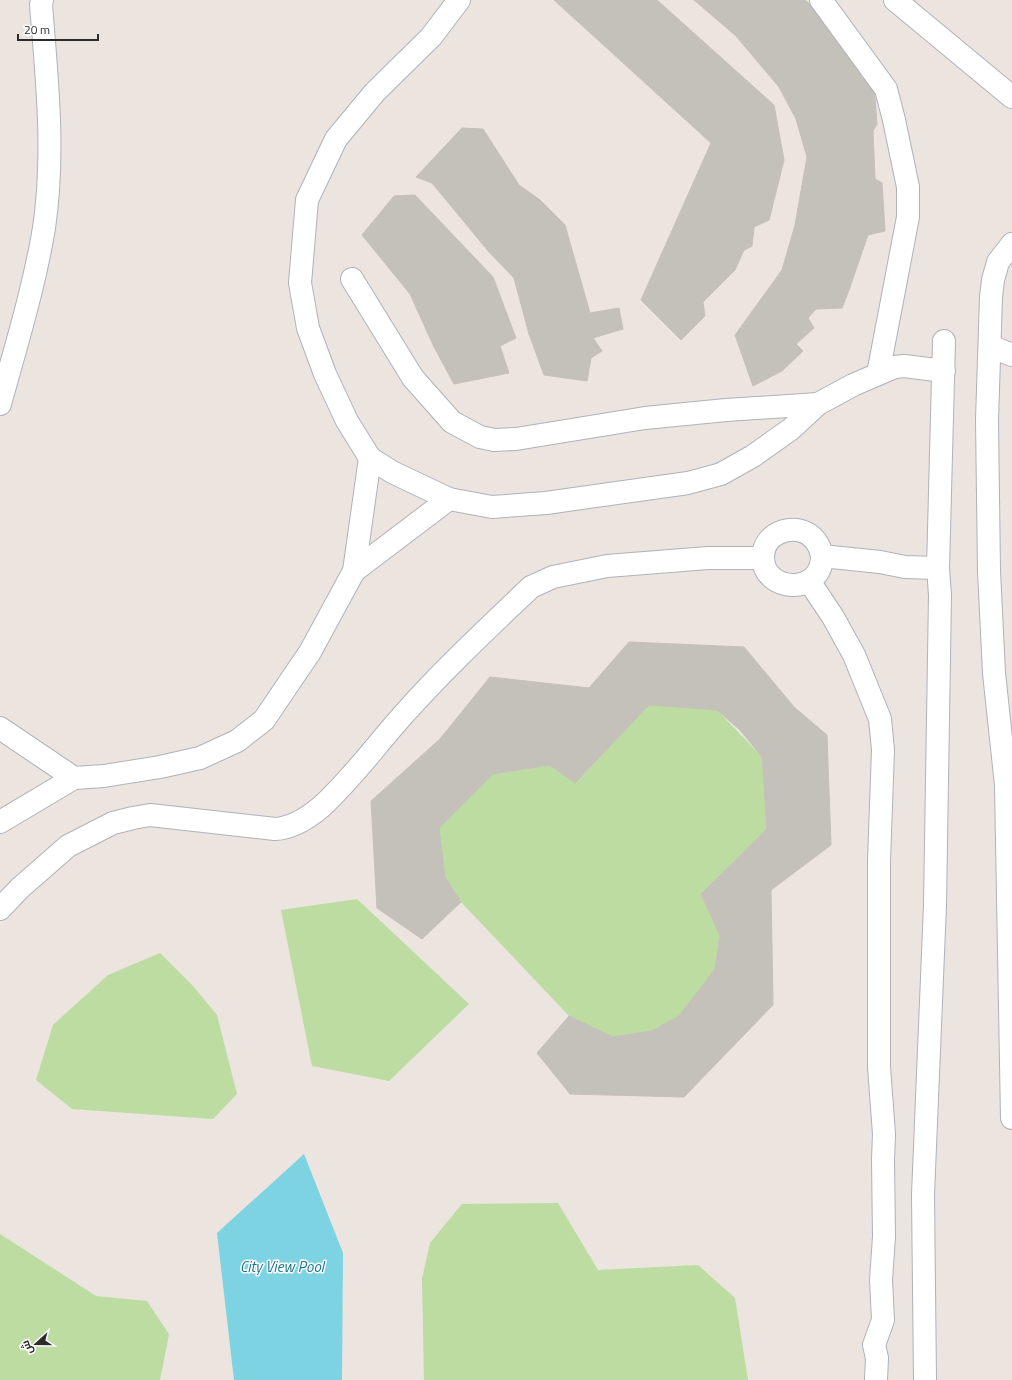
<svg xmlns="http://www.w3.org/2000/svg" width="1012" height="1380" font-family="'Titillium Web',Cairo,sans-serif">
<rect width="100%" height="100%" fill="#ebe4df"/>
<g fill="#bcdca1">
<polygon points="649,705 717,710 762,757 767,829 701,894 720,936 715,969 679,1016 652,1031 613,1037 569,1016 461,902 445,877 439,828 493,774 550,765 575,783"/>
<polygon points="357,899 469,1004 389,1081 312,1066 281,910"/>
<polygon points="160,953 193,986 217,1015 237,1094 213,1119 72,1109 36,1080 53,1025 108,975"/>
<polygon points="558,1203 598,1270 698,1265 735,1298 748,1380 424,1380 422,1279 430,1243 462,1204"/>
<polygon points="0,1234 96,1296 147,1301 169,1334 160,1380 0,1380"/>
</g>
<polygon fill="#7dd3e2" points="304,1154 343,1253 342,1380 234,1380 217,1233"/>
<g fill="#c4c0ba" stroke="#c7c0b8">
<polygon points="554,0 657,0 774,105 784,160 769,220 754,227 752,246 744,250 735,270 703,302 705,316 681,340 641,300 711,143"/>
<polygon points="694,0 805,0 839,30 862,78 874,85 877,124 873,131 875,179 882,183 885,231 868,235 849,290 842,308 816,309 808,318 814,328 796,344 803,351 782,371 753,386 735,335 782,270 795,225 807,157 796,119 779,87 736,36"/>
<polygon points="462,128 483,129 519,185 540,200 565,225 590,313 619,308 623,329 593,338 602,351 591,358 587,381 544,375 529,334 514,278 489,252 432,183 416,177"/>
<polygon points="415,195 493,277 516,338 500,346 509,373 454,384 434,347 410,294 362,235 394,196"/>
<polygon points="629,642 744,647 794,707 827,735 831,845 771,890 773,1005 684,1097 570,1094 537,1053 569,1016 613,1037 652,1031 679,1016 715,969 720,936 701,894 767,829 762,757 740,730 717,710 649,705 575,783 550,765 493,774 439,828 445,877 461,902 422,939 377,908 371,801 440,739 490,677 589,688"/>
</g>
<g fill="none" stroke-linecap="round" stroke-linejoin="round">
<g stroke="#afb2ba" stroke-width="24">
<g id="minor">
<polyline points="459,0 431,37 375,92 336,139 307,200 300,283 308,328 325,374 347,421 370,458 392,472 449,499 492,507 546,503 688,483 721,474 753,456 791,429 818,404 853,385 895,367 904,366 944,371"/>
<polyline points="821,0 886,89 894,120 908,187 908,217 878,374"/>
<polyline points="895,0 1012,97"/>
<polyline points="1012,244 998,262 993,280 991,297 987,420 989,571 994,673 1006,785 1012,1118"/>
<polyline points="352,279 413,378 452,422 480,437 494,440 516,439 645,418 726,410 818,404"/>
<polyline points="990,346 1012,355"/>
<path d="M0 404C16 346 34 288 44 228 55 154 47 79 41 5L42 0"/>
<path d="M822 556C822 596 763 593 763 557 763 531 799 520 815 540 819 545 821 550 822 556L880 562 905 567 938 568"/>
<polyline points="354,571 449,499"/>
<polyline points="809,581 833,617 854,655 880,719 883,750 879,861 879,1067 884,1134 883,1160 884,1237 881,1280 883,1320 874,1345 877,1358 876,1380"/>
<polyline points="0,728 74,778"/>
<polyline points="0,822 74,778 104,776 160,767 200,758 237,741 264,720 310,652 354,571 370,458"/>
<path d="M0 909 20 888 68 846 113 823 133 818 150 815 275 829C293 828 308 818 321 807 352 779 376 745 404 714 444 669 488 628 531 587L553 577 607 566 708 558H763"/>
<polyline points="925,1380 923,1195 935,905 940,595 938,568 944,341"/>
</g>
</g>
<use href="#minor" stroke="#fff" stroke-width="22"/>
</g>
<g text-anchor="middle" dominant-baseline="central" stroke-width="3" stroke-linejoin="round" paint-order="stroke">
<g font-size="15" font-style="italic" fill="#1b748f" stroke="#fff">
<text x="282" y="1266">City View Pool</text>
</g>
</g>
<g transform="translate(36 1344) rotate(249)" stroke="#ffffff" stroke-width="3" paint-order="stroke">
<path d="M0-3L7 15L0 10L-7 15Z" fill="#2b2b2b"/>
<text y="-6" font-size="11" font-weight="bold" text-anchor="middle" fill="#2b2b2b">ش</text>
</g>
<path d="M18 34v6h80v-6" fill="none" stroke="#2b2b2b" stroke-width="2"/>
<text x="24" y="34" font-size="12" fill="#2b2b2b" stroke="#ffffff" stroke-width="3" paint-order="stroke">20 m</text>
</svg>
